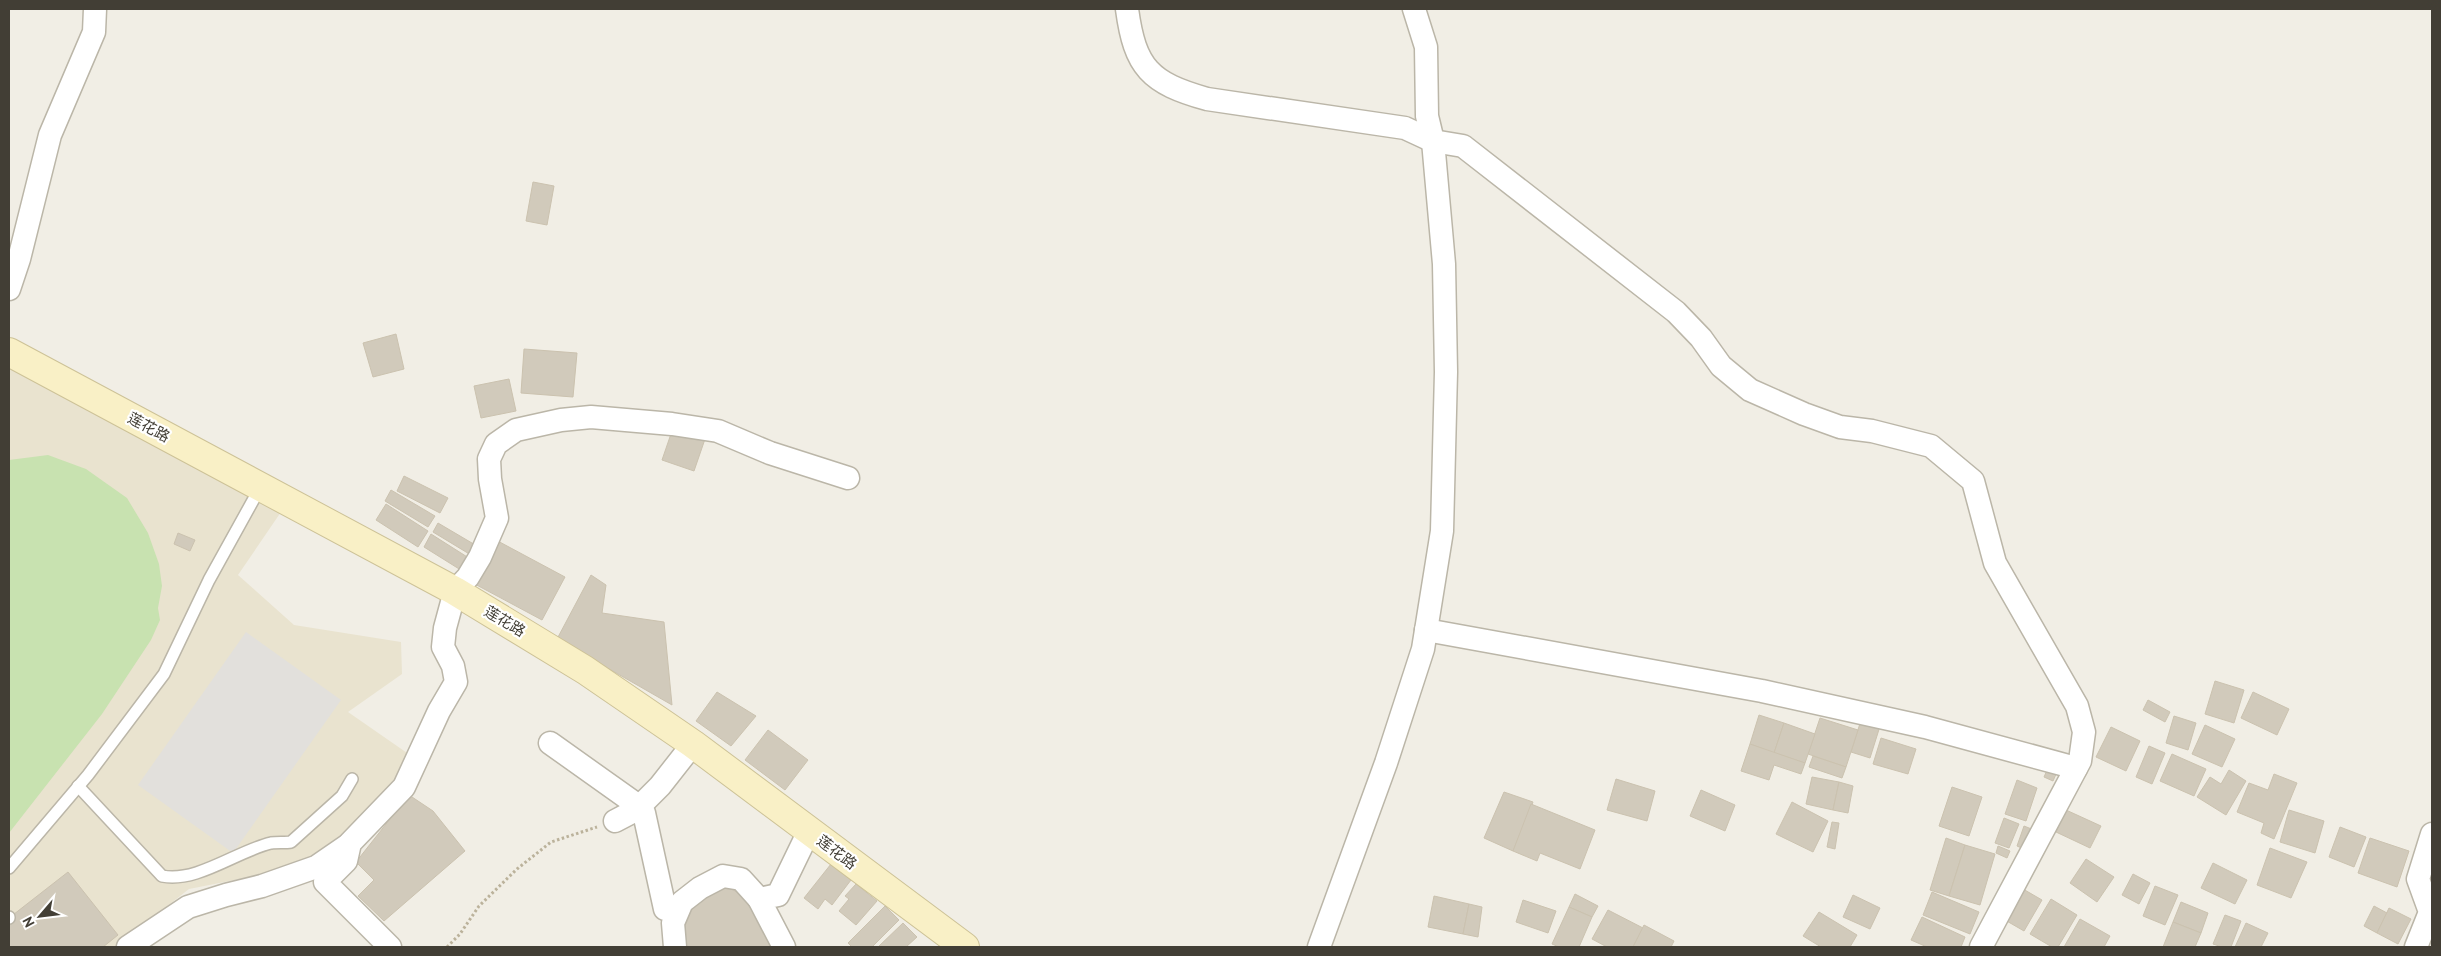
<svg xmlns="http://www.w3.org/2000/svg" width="2441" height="956" font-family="'PT Sans','Noto Sans SC',sans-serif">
<rect width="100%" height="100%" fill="#f1eee5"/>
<polygon fill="#e9e3cf" points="9,367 281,512 238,575 294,625 401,642 402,674 348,712 410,755 393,788 344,836 310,861 255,876 189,889 115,947 9,947"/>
<polygon fill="#c8e2b0" points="48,455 86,469 127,498 148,533 159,564 162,586 158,608 160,620 151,640 102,714 9,833 9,460"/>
<polygon fill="#e2e0dc" points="246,632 341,700 233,853 138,785"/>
<g fill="#d1cabb" stroke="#cbc2af">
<polygon points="533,182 554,186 547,225 526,221"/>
<polygon points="396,334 404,369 373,377 363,343"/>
<polygon points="524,349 577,353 573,397 521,393"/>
<polygon points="509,379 516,411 481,418 474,386"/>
<polygon points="673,428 705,439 694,471 662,460"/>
<polygon points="404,476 448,498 440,513 397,491"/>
<polygon points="391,490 435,516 428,527 385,501"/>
<polygon points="386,504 428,531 418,547 376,520"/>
<polygon points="438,523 477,546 471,555 433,532"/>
<polygon points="178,533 195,540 190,551 174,544"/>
<polygon points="431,534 472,560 464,572 424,547"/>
<polygon points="494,539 565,577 542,620 471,582"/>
<polygon points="591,575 606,585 602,613 664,622 672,705 557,639"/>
<polygon points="2215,681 2244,690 2234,723 2205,714"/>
<polygon points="717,692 756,716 731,746 696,721"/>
<polygon points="2253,692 2289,709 2277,735 2241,718"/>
<polygon points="2148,700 2170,712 2165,722 2143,710"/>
<polygon points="1759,715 1784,723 1774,753 1750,744"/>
<polygon points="2174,716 2196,723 2188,750 2166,743"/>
<polygon points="1862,717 1881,723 1870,758 1851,752"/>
<polygon points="1820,718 1858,730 1846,767 1808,754"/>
<polygon points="1784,723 1815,734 1805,763 1774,753"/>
<polygon points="2205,725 2235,739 2222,767 2192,754"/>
<polygon points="2111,727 2140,741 2126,771 2096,757"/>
<polygon points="768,730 808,760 785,790 745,760"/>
<polygon points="1881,738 1916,749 1908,774 1873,764"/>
<polygon points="1750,744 1805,763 1801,774 1774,765 1769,780 1741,771"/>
<polygon points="2149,746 2165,753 2152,784 2136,777"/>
<polygon points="2172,754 2206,769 2194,796 2160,781"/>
<polygon points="1813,756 1846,767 1842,778 1809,767"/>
<polygon points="2048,768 2057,772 2053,781 2044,777"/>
<polygon points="2229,770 2246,781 2226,815 2197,797 2210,777 2221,784"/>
<polygon points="2274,774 2297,783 2274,839 2261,833 2264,823 2237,812 2249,783 2268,790"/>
<polygon points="1812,777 1839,782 1833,810 1806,804"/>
<polygon points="1616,779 1655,791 1647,821 1607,810"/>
<polygon points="2017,780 2037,788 2026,821 2005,814"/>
<polygon points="1839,782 1853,786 1848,813 1833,810"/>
<polygon points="1952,787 1982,797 1969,836 1939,826"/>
<polygon points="1701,790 1735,805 1725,831 1690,816"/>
<polygon points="1504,792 1533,802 1513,851 1484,838"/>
<polygon points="409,795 433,811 465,851 384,921 358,896 374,880 356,862"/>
<polygon points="1792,802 1828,821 1813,852 1776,834"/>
<polygon points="1531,804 1595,830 1580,869 1540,853 1537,861 1513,851"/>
<polygon points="2066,810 2101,826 2090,848 2056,832"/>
<polygon points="2289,810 2324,821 2315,853 2280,842"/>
<polygon points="2004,818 2019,824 2009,848 1995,843"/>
<polygon points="1832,822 1839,823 1835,849 1827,847"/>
<polygon points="2024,826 2034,830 2026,850 2017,846"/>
<polygon points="2340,827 2366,837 2354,867 2329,857"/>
<polygon points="1946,838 1965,845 1949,896 1930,890"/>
<polygon points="2370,838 2409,851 2397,887 2358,873"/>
<polygon points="1965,845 1995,854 1980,905 1949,896"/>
<polygon points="1998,846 2010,851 2007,858 1996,853"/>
<polygon points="2270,848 2307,862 2291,898 2257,885"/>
<polygon points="2086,859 2114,877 2097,902 2070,883"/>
<polygon points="2213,863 2247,880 2235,904 2201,888"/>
<polygon points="831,864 851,880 832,905 825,899 818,909 804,898"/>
<polygon points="68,872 118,935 103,947 9,947 9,918"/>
<polygon points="2133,874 2150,883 2139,904 2122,895"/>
<polygon points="725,884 755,905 776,947 682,947 679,930 688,906"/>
<polygon points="856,884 877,901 856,925 839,911 849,899 845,896"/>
<polygon points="2155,886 2178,895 2165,925 2143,916"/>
<polygon points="2023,889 2042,900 2024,931 2005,920"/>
<polygon points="1932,892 1979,912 1970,934 1923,915"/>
<polygon points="1575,894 1598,906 1592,917 1569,907"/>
<polygon points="1853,895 1880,908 1870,929 1843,917"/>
<polygon points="1434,896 1469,904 1463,934 1428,927"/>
<polygon points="2051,899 2077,915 2058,947 2052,947 2030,934"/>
<polygon points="1523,900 1556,911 1548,933 1516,922"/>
<polygon points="2181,902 2208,913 2201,933 2173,922"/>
<polygon points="1469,904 1482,907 1478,937 1463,934"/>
<polygon points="885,906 899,920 872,947 852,947 848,943"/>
<polygon points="2374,906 2387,913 2377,933 2364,926"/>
<polygon points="1569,907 1592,917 1579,947 1559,947 1552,944"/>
<polygon points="2389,908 2411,919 2398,944 2377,933"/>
<polygon points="1608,910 1643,928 1633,947 1607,947 1592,939"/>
<polygon points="1819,912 1857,935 1850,947 1821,947 1803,936"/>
<polygon points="2225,915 2241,921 2231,947 2222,947 2213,944"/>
<polygon points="1922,917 1965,937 1961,947 1927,947 1911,940"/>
<polygon points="2080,919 2110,936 2104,947 2064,947"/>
<polygon points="2173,922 2201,933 2195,947 2163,947"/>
<polygon points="903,923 917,937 906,947 878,947"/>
<polygon points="2246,923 2268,933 2261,947 2235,947"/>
<polygon points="1644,925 1674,941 1671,947 1633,947"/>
</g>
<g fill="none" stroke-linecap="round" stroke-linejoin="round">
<g stroke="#bbb6a8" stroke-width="14">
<g id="lane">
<path d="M78 786 162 876C197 883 237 851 271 843 277 842 285 843 291 842L342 796 352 779"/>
<polyline points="9,868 88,775 164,674 209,580 261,486"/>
<polyline points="9,917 9,918"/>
</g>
</g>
<g stroke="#bbb6a8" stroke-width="25">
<g id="street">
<path d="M1127 9C1135 68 1150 83 1207 99L1405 128 1433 141 1463 146 1676 312 1701 338 1721 366 1750 390 1804 414 1840 427 1872 431 1931 446 1973 481 1995 563 2077 706 2084 732 2080 761 1981 947"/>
<polyline points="9,289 19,259 50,135 94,32 95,9"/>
<polyline points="1426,630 1762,691 1925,727 2076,768"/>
<polyline points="550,743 640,807 644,813 665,909"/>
<polyline points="615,821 636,810 660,786 693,744"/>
<polyline points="128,947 188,907 226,895 262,886 316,867 348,845"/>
<polyline points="390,947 325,882 346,861 350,843 404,787 439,711 456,682 453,666 443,647 445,628 455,591 468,577 480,557 497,518 490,479 489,459 496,444 516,430 561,420 591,417 672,424 718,431 770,453 848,478"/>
<polyline points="675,947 673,923 682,902 700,888 723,876 741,879 759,899"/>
<polyline points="784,947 759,899 778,895 809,831"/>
<polyline points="1319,947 1386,763 1423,649 1442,531 1446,372 1444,264 1433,141 1427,116 1426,47 1414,9"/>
<polyline points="2416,947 2430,912 2418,879 2432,834"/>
</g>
</g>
<g stroke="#cdc297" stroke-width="30">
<polyline id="secondary" points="9,352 455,591 585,670 693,744 965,947"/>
</g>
<polyline stroke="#bbb29b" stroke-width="3" stroke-dasharray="2.5 2.5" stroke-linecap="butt" points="447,947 460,934 479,906 517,869 551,842 597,827"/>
<use href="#lane" stroke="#fff" stroke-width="11"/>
<use href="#street" stroke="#fff" stroke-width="22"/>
<use href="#secondary" stroke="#f9f0c6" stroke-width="28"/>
</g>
<g text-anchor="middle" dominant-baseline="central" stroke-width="4.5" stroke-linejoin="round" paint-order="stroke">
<g font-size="15" fill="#423e35" stroke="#fff">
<text transform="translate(149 427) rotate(28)">莲花路</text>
<text transform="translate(505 621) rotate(31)">莲花路</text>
<text transform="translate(837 852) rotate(37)">莲花路</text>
</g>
</g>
<rect width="2441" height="956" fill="none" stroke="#423e35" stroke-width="20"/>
<g transform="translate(40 916) rotate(242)" stroke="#ffffff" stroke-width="4" paint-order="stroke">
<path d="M0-4L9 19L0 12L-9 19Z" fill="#423e35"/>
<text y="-8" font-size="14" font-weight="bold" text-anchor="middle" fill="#423e35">N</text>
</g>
</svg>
